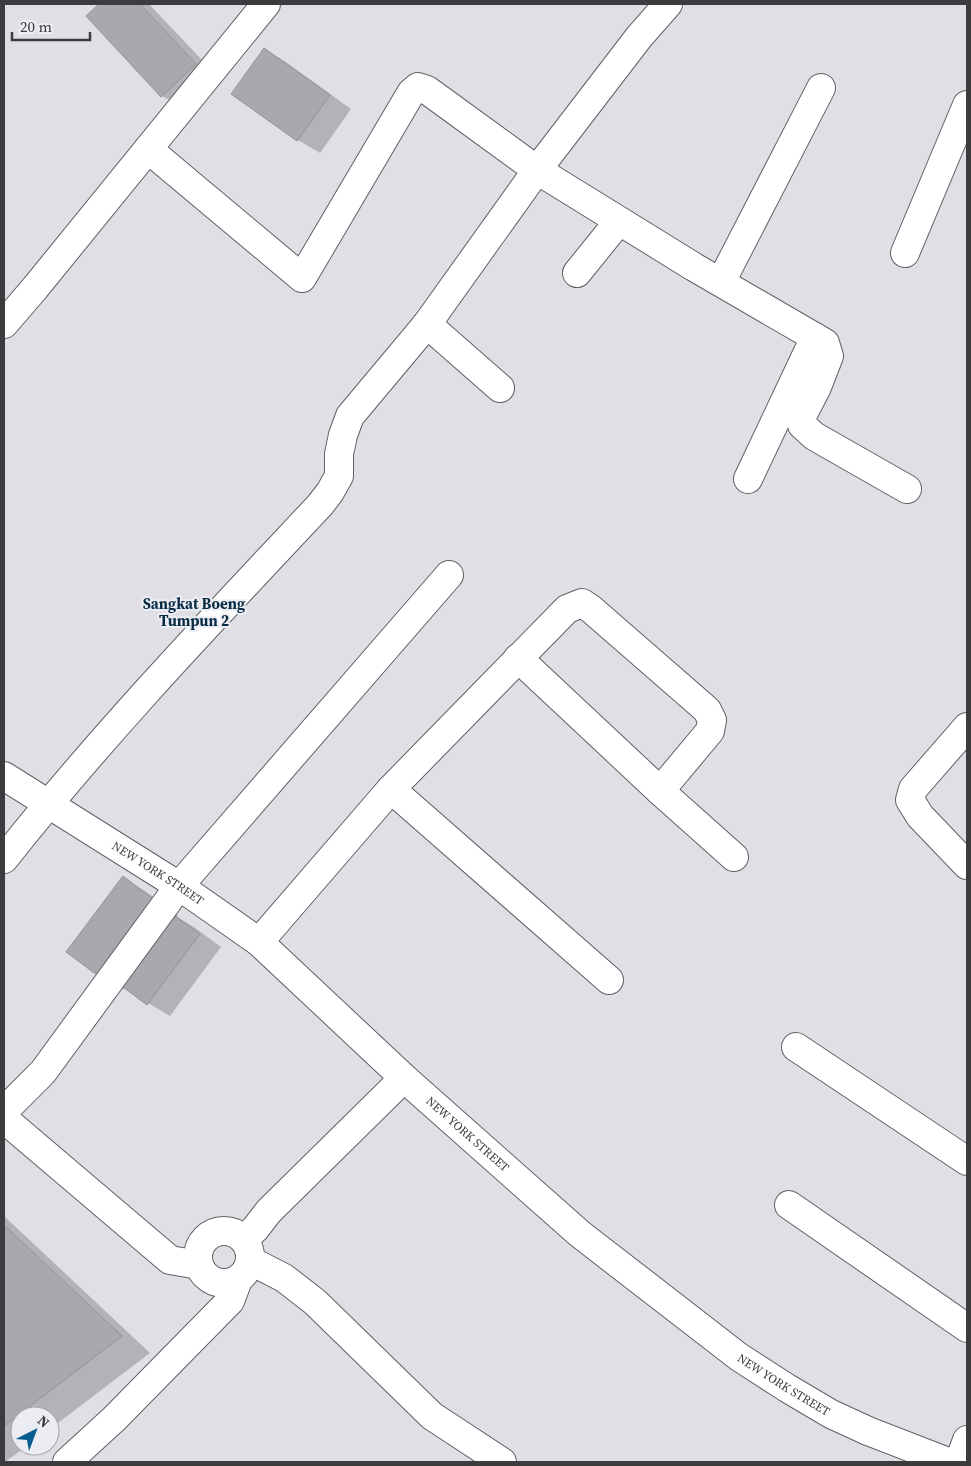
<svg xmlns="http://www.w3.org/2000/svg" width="971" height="1466" font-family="'Source Serif 4',serif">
<rect width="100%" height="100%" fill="#dfdfe5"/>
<g fill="#0003">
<polygon points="101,4 149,4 218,77 184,108 162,96 88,16"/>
<polygon points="264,49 286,62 351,109 320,153 298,140 233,94"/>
<polygon points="123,878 145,891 178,915 177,917 194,927 221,947 170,1016 148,1003 125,987 123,990 102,977"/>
<polygon points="4,1216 150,1353 50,1429 50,1416 20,1416 20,1446 27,1446 5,1462 4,1462"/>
</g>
<g fill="#a8a8af" stroke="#929399">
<polygon points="99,4 140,4 196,64 161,97 86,16"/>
<polygon points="264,48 330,95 297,141 231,94"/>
<polygon points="123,876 157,902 101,978 66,952"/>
<polygon points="171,913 200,934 147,1005 119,984"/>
<polygon points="4,1225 122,1336 4,1426"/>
</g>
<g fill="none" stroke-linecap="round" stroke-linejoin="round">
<g stroke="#606065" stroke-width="30">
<g id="minor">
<polyline points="148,149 302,278 411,93 418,87 427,90 537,170 694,267 825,343 829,356 817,387 802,416 802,425 814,436 907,489"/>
<polyline points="905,253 967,105"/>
<polyline points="577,273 619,221"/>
<polyline points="721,282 821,88"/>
<polyline points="4,324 35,288 266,4"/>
<polyline points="427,324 500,388"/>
<polyline points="748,479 815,337"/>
<polyline points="518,658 660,791 734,857"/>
<polyline points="967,727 913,789 910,800 920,816 967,865"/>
<path id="s1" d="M4 776 179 886 259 942 404 1078 580 1234 739 1357 787 1388 831 1414 868 1431 948 1462"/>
<polyline points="391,789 609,980"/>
<path d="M4 859C102 735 212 620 320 505L330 492 339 476V454L343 435 350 416 427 324 537 170 639 37 668 4"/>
<polyline points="259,942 391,789 567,609 582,603 591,609 707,710 712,720 710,731 660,791"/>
<polyline points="796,1047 967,1161"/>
<polyline points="4,1111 43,1072 179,886 449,575"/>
<polyline points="10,1124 170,1260 199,1265"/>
<polyline points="789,1205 967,1328"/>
<circle cx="224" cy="1257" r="26"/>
<polyline points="244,1239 255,1229 269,1211 404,1078"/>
<polyline points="251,1261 284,1278 315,1302 432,1416 502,1462"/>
<polyline points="67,1462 114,1419 230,1301 238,1280"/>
<polyline points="959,1462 967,1440"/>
</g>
</g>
<use href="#minor" stroke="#fff" stroke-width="28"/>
</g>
<g text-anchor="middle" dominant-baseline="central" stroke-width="4" stroke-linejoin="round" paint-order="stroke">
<g font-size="12" fill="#3c3c3f" stroke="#ececf3">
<text stroke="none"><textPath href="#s1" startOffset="182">NEW YORK STREET</textPath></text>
<text stroke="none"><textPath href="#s1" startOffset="588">NEW YORK STREET</textPath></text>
<text stroke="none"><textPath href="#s1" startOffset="992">NEW YORK STREET</textPath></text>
</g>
<g font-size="15" font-weight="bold" fill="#092c45" stroke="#ececf3">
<text x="194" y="603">Sangkat Boeng<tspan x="194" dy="17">Tumpun 2</tspan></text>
</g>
</g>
<rect width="971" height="1466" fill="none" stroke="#3c3c3f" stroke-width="10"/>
<g transform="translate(35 1431) rotate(42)"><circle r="24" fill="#ececf3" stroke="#a6a6ab"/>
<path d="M0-4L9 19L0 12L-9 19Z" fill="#0b5c8e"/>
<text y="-8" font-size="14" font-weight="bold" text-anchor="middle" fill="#3c3c3f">N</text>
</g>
<path d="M12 32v8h78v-8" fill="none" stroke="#3c3c3f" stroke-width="2.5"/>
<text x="20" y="32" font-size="15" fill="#3c3c3f" stroke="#ececf3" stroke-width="4" paint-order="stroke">20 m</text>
</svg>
